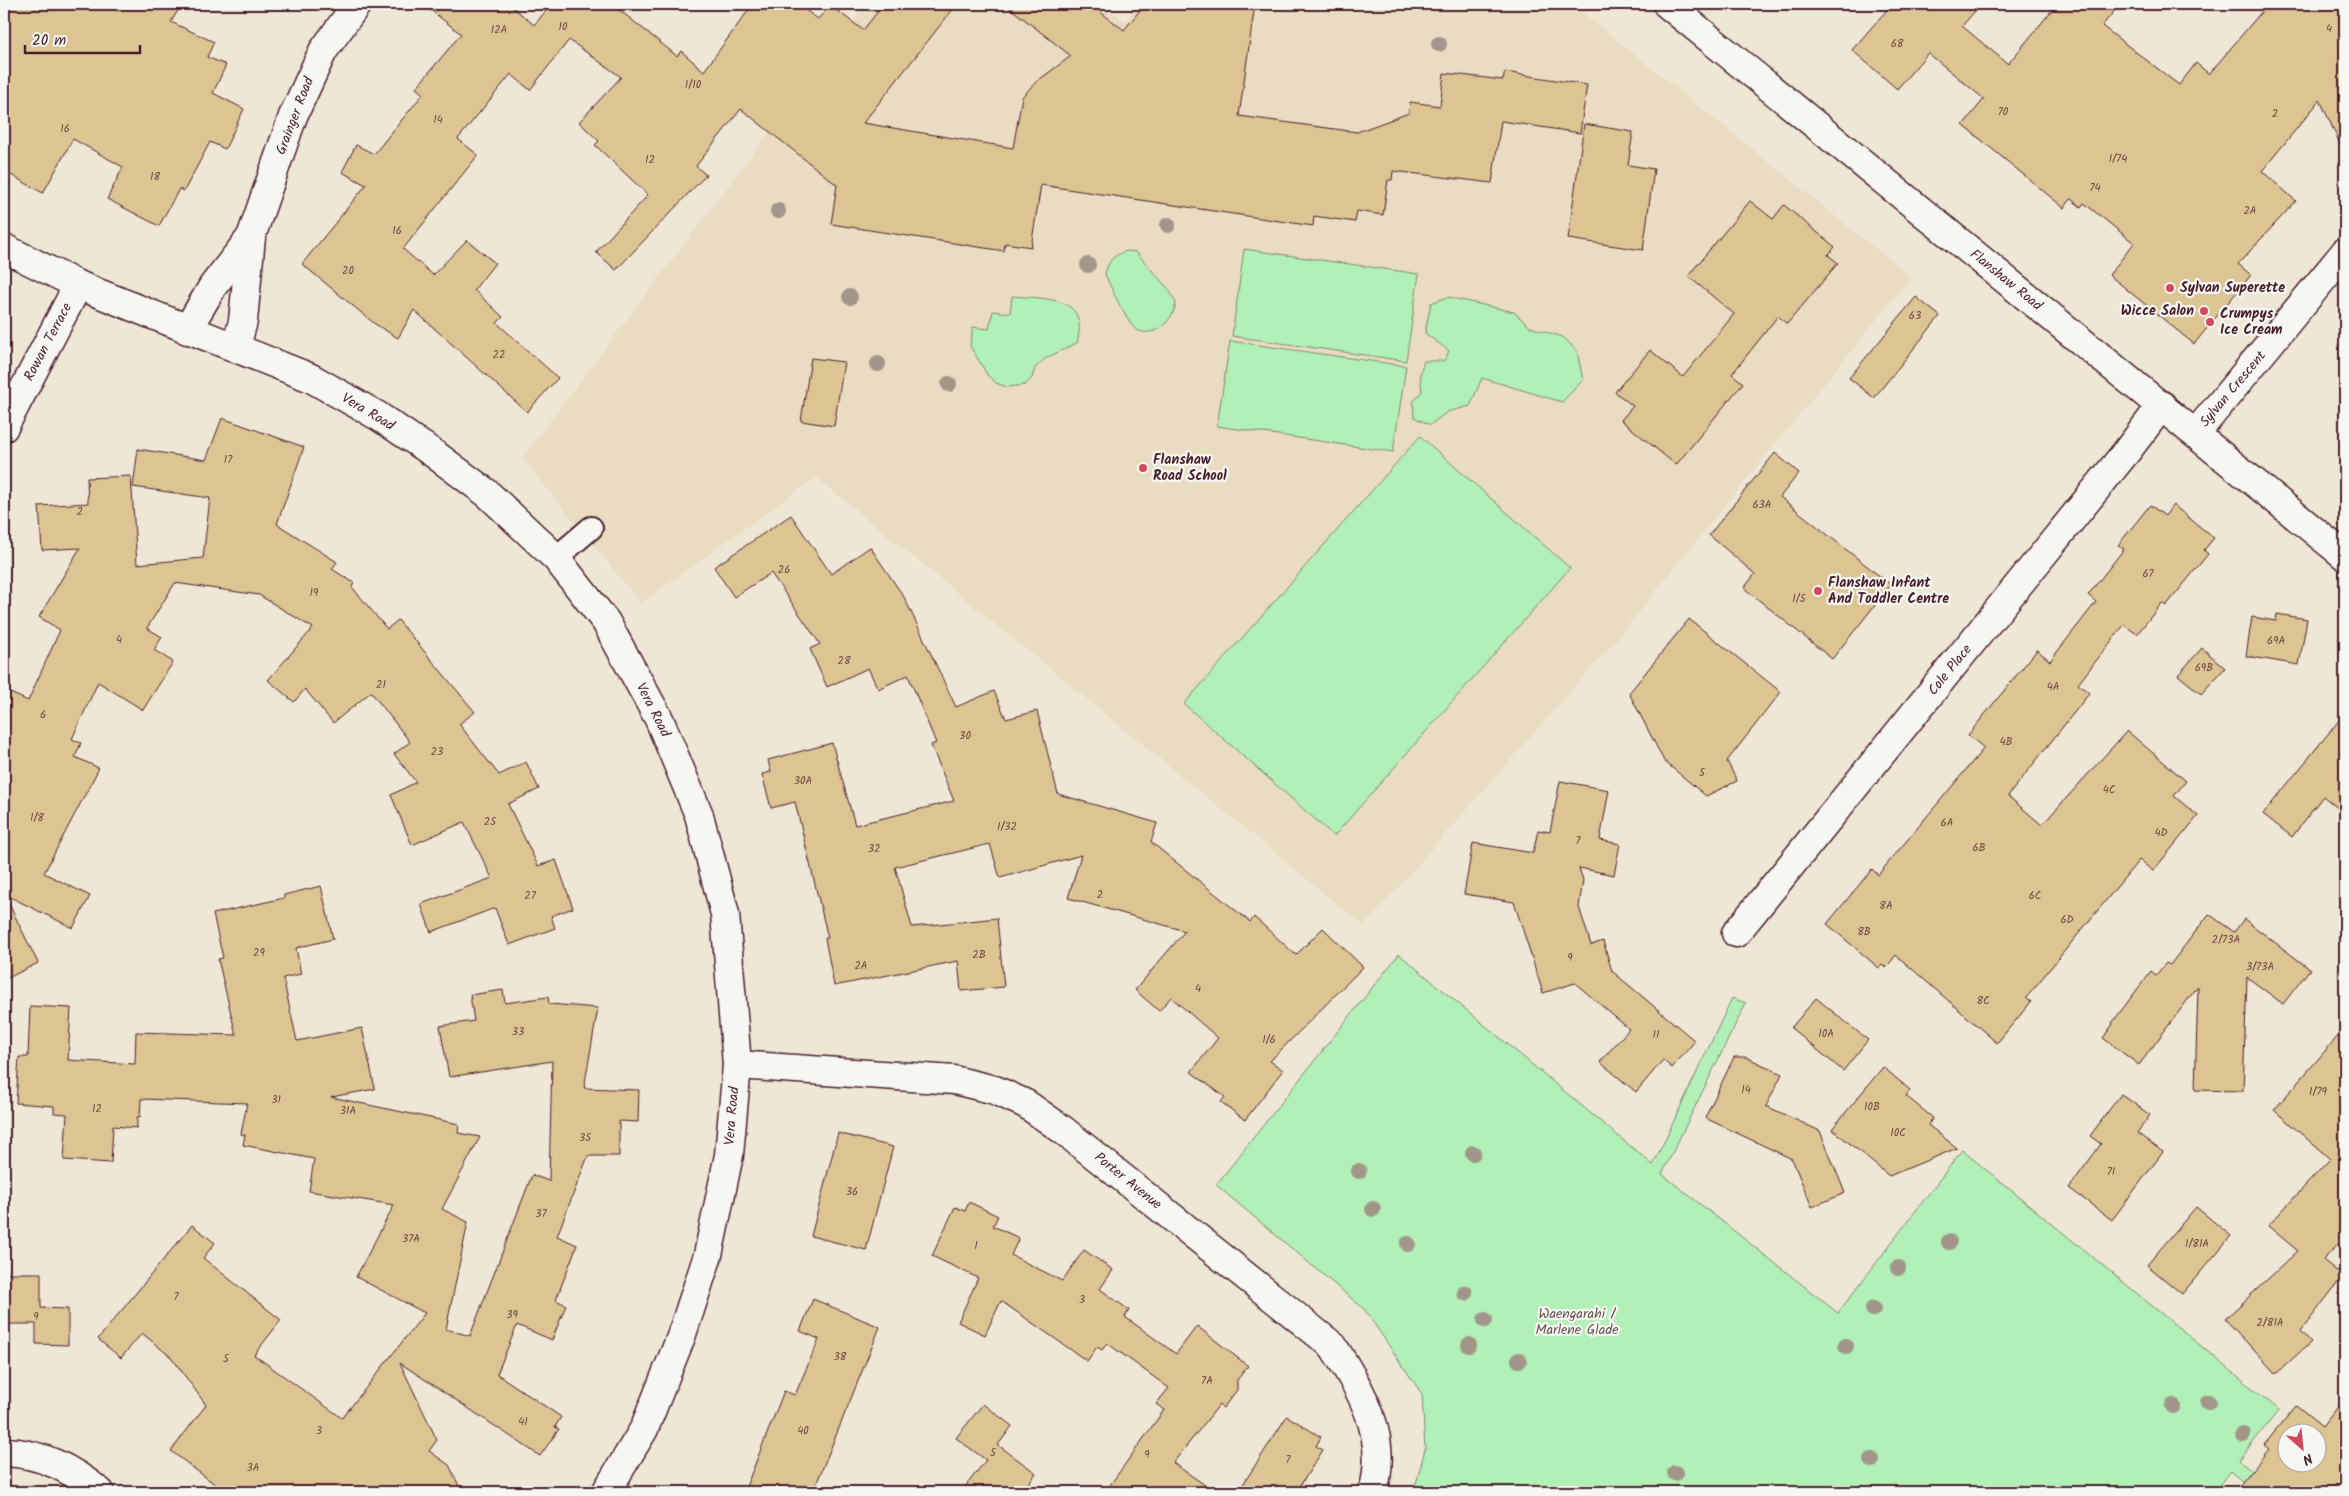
<svg xmlns="http://www.w3.org/2000/svg" width="2349" height="1496" font-family="Kalam,sans-serif">
<rect width="100%" height="100%" fill="#eee7d6"/>
<filter id="ink" filterUnits="userSpaceOnUse"><feTurbulence type="fractalNoise" baseFrequency=".02" numOctaves="2"/><feDisplacementMap in="SourceGraphic" scale="10" xChannelSelector="R" yChannelSelector="G"/><feConvolveMatrix kernelMatrix="1 2 1 2 8 2 1 2 1" color-interpolation-filters="sRGB"/></filter>
<g filter="url(#ink)">
<polygon fill="#e9dcc2" points="866,4 1104,4 1125,21 1139,4 1572,4 1911,277 1615,641 1364,926 816,477 641,603 522,458"/>
<g fill="#b1f0b6" stroke="#7e8870">
<polygon points="1244,249 1419,274 1406,361 1232,336"/>
<path d="M1127 251 1136 252 1170 291 1176 303C1174 314 1169 321 1160 328 1152 333 1143 334 1135 329 1128 324 1109 284 1105 274 1108 261 1114 254 1127 251Z"/>
<path d="M1012 296C1045 299 1090 295 1077 343L1046 358 1035 368 1032 378 1025 385 1007 387 996 383 988 376 970 346 973 327 989 329 993 311 1010 313Z"/>
<polygon points="1448,297 1514,312 1530,327 1563,337 1577,351 1583,380 1562,402 1482,378 1470,406 1447,412 1430,425 1414,417 1413,402 1422,391 1420,374 1424,361 1444,361 1449,351 1425,333 1431,303"/>
<polygon points="1230,341 1406,366 1393,452 1217,426"/>
<polygon points="1420,436 1570,568 1334,836 1184,704"/>
<polygon points="1399,954 1653,1165 1732,998 1746,1003 1662,1174 1838,1313 1962,1150 2279,1410 2239,1460 2279,1492 2255,1492 2230,1471 2214,1492 1414,1492 1425,1449 1422,1394 1364,1309 1216,1185"/>
</g>
<g fill="#dcc493" stroke="#4a1f2b" fill-rule="evenodd">
<polygon points="4,4 182,4 171,22 214,42 207,57 226,65 213,93 244,109 225,149 210,142 184,191 179,189 159,226 107,199 123,167 73,139 43,193 4,171"/>
<polygon points="423,4 509,4 534,25 552,4 612,4 677,56 681,51 704,71 753,4 797,4 818,19 830,5 863,30 884,4 957,4 863,123 1013,148 1022,97 1036,82 1071,56 1005,4 1090,4 1124,30 1145,4 1255,4 1239,116 1357,132 1409,113 1410,102 1440,106 1444,73 1503,80 1505,72 1587,85 1580,133 1501,121 1492,183 1393,171 1392,180 1388,180 1383,215 1357,211 1355,222 1314,216 1313,226 1041,185 1031,247 1005,243 1004,251 831,224 837,185 741,109 696,166 706,175 616,270 596,252 648,195 595,145 599,141 579,122 621,77 569,40 530,90 511,74 458,139 478,155 403,249 433,275 467,240 495,263 474,290 503,317 497,323 558,378 527,412 414,310 398,338 375,324 302,264 366,185 342,172 356,145 374,154 423,94 416,88 461,34"/>
<polygon points="1892,4 1981,4 1962,26 2008,64 2057,4 2120,4 2102,26 2179,85 2196,63 2209,74 2268,4 2345,4 2345,155 2320,100 2262,171 2296,201 2238,264 2251,275 2194,344 2109,275 2134,243 2084,203 2081,207 2071,199 2064,208 1963,125 1984,99 1928,53 1897,89 1852,50"/>
<polygon points="1584,124 1633,132 1628,165 1654,169 1643,250 1568,239"/>
<polygon points="1750,201 1773,219 1784,205 1835,247 1828,255 1838,263 1787,324 1778,316 1732,374 1743,383 1676,465 1621,420 1633,406 1615,392 1650,350 1683,377 1734,314 1688,276"/>
<polygon points="1916,297 1940,316 1874,398 1849,378"/>
<polygon points="811,358 844,362 834,426 801,421"/>
<polygon points="222,418 304,447 277,524 337,562 332,569 354,583 352,587 387,629 398,620 475,712 459,724 499,775 526,762 539,789 508,804 538,866 556,860 573,908 551,916 555,928 509,945 495,908 431,932 421,904 492,878 464,822 412,845 391,795 416,782 394,754 410,742 371,692 333,723 305,689 294,702 268,680 313,628 259,595 175,583 147,628 162,637 154,650 173,662 143,710 98,682 72,739 81,743 75,757 99,768 44,873 90,896 73,928 4,894 38,963 4,980 4,690 28,701 60,630 39,617 80,548 42,550 39,506 88,503 87,478 131,476 137,564 203,558 210,498 133,487 138,449 206,460"/>
<polygon points="1775,453 1799,473 1780,497 1891,585 1832,659 1744,588 1755,574 1709,535"/>
<polygon points="2150,505 2165,516 2173,505 2214,538 2204,550 2208,554 2166,606 2162,603 2137,634 2124,625 2078,684 2089,693 2088,695 2008,796 2042,825 2127,731 2186,781 2174,796 2198,816 2153,871 2139,860 2026,998 2031,1002 1997,1043 1896,955 1886,968 1882,965 1879,968 1827,924 1872,869 1878,875 1984,748 1968,735 2037,650 2050,661 2096,602 2088,595 2124,549 2118,545"/>
<polygon points="791,515 831,574 870,547 904,597 956,707 994,691 1006,719 1037,711 1058,794 1157,823 1151,842 1250,922 1254,917 1296,955 1323,928 1363,967 1270,1061 1283,1070 1245,1120 1221,1102 1225,1097 1191,1072 1218,1038 1171,997 1159,1011 1135,990 1185,931 1068,898 1081,855 1000,878 990,844 895,867 912,927 997,918 1004,987 961,991 958,961 834,986 825,938 828,938 795,802 771,808 762,774 771,772 768,760 832,743 855,825 954,801 931,745 936,743 908,675 878,689 868,668 827,687 810,649 820,644 771,573 734,597 714,567"/>
<polygon points="2277,614 2307,619 2299,665 2246,656 2252,617 2276,621"/>
<polygon points="1689,619 1781,692 1727,761 1737,781 1706,796 1664,761 1629,693"/>
<polygon points="2202,648 2225,668 2201,694 2178,675"/>
<polygon points="2345,713 2345,814 2323,796 2292,837 2263,814"/>
<polygon points="1560,781 1609,790 1600,840 1620,844 1614,875 1579,868 1583,880 1579,907 1591,945 1603,941 1612,971 1695,1041 1672,1068 1663,1060 1636,1092 1600,1062 1629,1029 1575,983 1543,993 1514,902 1464,894 1473,843 1533,853 1538,830 1550,832"/>
<polygon points="321,886 333,939 296,948 301,974 283,978 297,1041 362,1028 375,1089 331,1097 459,1124 458,1133 480,1137 442,1209 468,1222 446,1329 470,1336 532,1175 549,1181 552,1061 449,1077 440,1026 474,1021 470,995 503,990 505,1003 548,997 549,1004 598,1008 584,1088 639,1090 638,1122 619,1121 619,1156 588,1156 557,1236 577,1245 556,1300 566,1305 552,1340 517,1325 497,1374 561,1417 555,1427 559,1429 540,1456 400,1363 437,1440 429,1451 449,1465 462,1492 225,1492 171,1451 206,1405 172,1358 142,1333 121,1358 98,1339 192,1225 215,1243 203,1258 281,1320 254,1355 342,1418 425,1313 356,1277 394,1205 309,1191 314,1159 243,1145 245,1135 241,1134 247,1103 141,1099 140,1117 137,1117 137,1128 113,1126 111,1163 64,1160 67,1114 54,1113 54,1106 16,1103 19,1057 28,1057 30,1006 71,1008 68,1060 135,1064 136,1032 236,1035 218,959 223,958 213,914 284,898 284,895"/>
<polygon points="2209,914 2234,932 2244,919 2310,969 2283,1004 2247,977 2243,1091 2195,1090 2198,986 2139,1065 2103,1038 2113,1024 2112,1023 2151,971 2156,975 2166,963 2170,965"/>
<polygon points="1816,998 1868,1040 1843,1071 1791,1028"/>
<polygon points="2345,1028 2345,1237 2323,1260 2343,1276 2301,1331 2311,1342 2276,1374 2225,1319 2298,1251 2268,1226 2330,1159 2274,1110"/>
<polygon points="1734,1057 1746,1057 1782,1074 1766,1106 1820,1131 1845,1193 1812,1207 1792,1159 1705,1118"/>
<polygon points="1883,1067 1910,1090 1906,1096 1933,1118 1928,1125 1957,1148 1889,1176 1832,1129"/>
<polygon points="2121,1094 2150,1115 2137,1133 2163,1152 2112,1220 2069,1188 2101,1144 2090,1136"/>
<polygon points="838,1133 893,1147 866,1250 811,1236"/>
<polygon points="969,1202 998,1216 993,1226 1019,1238 1011,1255 1062,1281 1084,1250 1113,1270 1100,1289 1129,1310 1125,1317 1176,1354 1197,1326 1248,1366 1237,1380 1237,1390 1223,1408 1219,1405 1173,1463 1215,1492 1105,1492 1164,1410 1156,1404 1169,1388 1107,1343 1102,1350 1097,1347 1087,1361 1001,1301 985,1335 958,1322 978,1278 932,1256 955,1207 965,1211"/>
<polygon points="2196,1207 2231,1236 2182,1294 2147,1265"/>
<polygon points="4,1273 41,1273 41,1308 68,1309 68,1345 36,1344 36,1324 4,1324"/>
<polygon points="813,1299 880,1327 813,1492 744,1492 784,1391 795,1395 819,1339 800,1331"/>
<path d="M2345 1398V1492H2234L2269 1449 2264 1445 2296 1406 2322 1427ZM2286 1434H2316V1464H2286Z"/>
<polygon points="983,1404 1012,1426 998,1445 1036,1473 1022,1492 961,1492 986,1460 956,1438"/>
<polygon points="1287,1416 1321,1437 1316,1446 1323,1450 1296,1492 1238,1492"/>
</g>
<g fill="none" stroke-linecap="round" stroke-linejoin="round">
<g stroke="#4a1f2b" stroke-width="26">
<polyline id="lane" points="556,558 591,528"/>
</g>
<g stroke="#4a1f2b" stroke-width="31">
<g id="street">
<polyline points="4,248 78,285 311,378 378,416 433,453 488,494 556,558 606,622 659,719 699,815 725,914 737,1065 729,1155 708,1255 681,1337 644,1429 606,1492"/>
<polyline points="187,330 213,286 251,237"/>
<polyline points="236,347 243,321 251,237 293,116 323,51 357,4"/>
<polyline points="4,427 78,285"/>
<polyline points="2196,433 2345,252"/>
<polyline points="1736,933 2127,451 2162,405"/>
<path d="M737 1065 954 1080 995 1090 1026 1104 1063 1130 1333 1346C1362 1392 1389 1436 1373 1492"/>
<path d="M4 1452C42 1453 71 1469 100 1492"/>
</g>
</g>
<g stroke="#4a1f2b" stroke-width="31">
<polyline id="secondary" points="1667,4 2345,556"/>
</g>
<use href="#lane" stroke="#f6f6f2" stroke-width="22"/>
<use href="#street" stroke="#f6f6f2" stroke-width="28"/>
<use href="#secondary" stroke="#f6f6f2" stroke-width="28"/>
</g>
<g fill="#a2968b">
<circle cx="1439" cy="44" r="8"/>
<circle cx="778" cy="211" r="8"/>
<circle cx="1168" cy="225" r="8"/>
<circle cx="1088" cy="265" r="8"/>
<circle cx="850" cy="297" r="8"/>
<circle cx="878" cy="364" r="8"/>
<circle cx="949" cy="384" r="8"/>
<circle cx="1473" cy="1153" r="8"/>
<circle cx="1359" cy="1171" r="8"/>
<circle cx="1373" cy="1209" r="8"/>
<circle cx="1949" cy="1242" r="8"/>
<circle cx="1408" cy="1244" r="8"/>
<circle cx="1898" cy="1268" r="8"/>
<circle cx="1465" cy="1293" r="8"/>
<circle cx="1873" cy="1309" r="8"/>
<circle cx="1485" cy="1320" r="8"/>
<circle cx="1469" cy="1345" r="8"/>
<circle cx="1846" cy="1346" r="8"/>
<circle cx="1519" cy="1360" r="8"/>
<circle cx="2208" cy="1402" r="8"/>
<circle cx="2173" cy="1406" r="8"/>
<circle cx="2243" cy="1435" r="8"/>
<circle cx="1872" cy="1460" r="8"/>
<circle cx="1675" cy="1473" r="8"/>
</g>
</g>
<g fill="#d1495b" stroke="#f6f6f2" stroke-width="2">
<circle cx="2170" cy="288" r="5"/>
<circle cx="2204" cy="311" r="5"/>
<circle cx="2210" cy="322" r="5"/>
<circle cx="1143" cy="468" r="5"/>
<circle cx="1818" cy="591" r="5"/>
</g>
<g text-anchor="middle" dominant-baseline="central" stroke-width="4.5" stroke-linejoin="round" paint-order="stroke">
<g font-size="11" fill="#6e4845">
<text x="563" y="27">10</text>
<text x="2329" y="29">4</text>
<text x="499" y="30">12A</text>
<text x="1897" y="44">68</text>
<text x="693" y="85">1/10</text>
<text x="2003" y="112">70</text>
<text x="2275" y="114">2</text>
<text x="438" y="120">14</text>
<text x="65" y="129">16</text>
<text x="2118" y="159">1/74</text>
<text x="650" y="160">12</text>
<text x="155" y="177">18</text>
<text x="2095" y="188">74</text>
<text x="2250" y="211">2A</text>
<text x="397" y="231">16</text>
<text x="348" y="271">20</text>
<text x="1915" y="316">63</text>
<text x="499" y="355">22</text>
<text x="228" y="460">17</text>
<text x="1762" y="505">63A</text>
<text x="80" y="512">2</text>
<text x="784" y="570">26</text>
<text x="2148" y="574">67</text>
<text x="314" y="593">19</text>
<text x="1799" y="599">1/5</text>
<text x="119" y="640">4</text>
<text x="2276" y="641">69A</text>
<text x="844" y="661">28</text>
<text x="2204" y="668">69B</text>
<text x="381" y="685">21</text>
<text x="2053" y="687">4A</text>
<text x="43" y="715">6</text>
<text x="965" y="736">30</text>
<text x="2006" y="742">4B</text>
<text x="437" y="752">23</text>
<text x="1702" y="773">5</text>
<text x="803" y="781">30A</text>
<text x="2109" y="790">4C</text>
<text x="37" y="818">1/8</text>
<text x="490" y="822">25</text>
<text x="1947" y="823">6A</text>
<text x="1007" y="827">1/32</text>
<text x="2161" y="833">4D</text>
<text x="1578" y="841">7</text>
<text x="1979" y="848">6B</text>
<text x="874" y="849">32</text>
<text x="1100" y="895">2</text>
<text x="530" y="896">27</text>
<text x="2035" y="896">6C</text>
<text x="1886" y="906">8A</text>
<text x="2067" y="920">6D</text>
<text x="1864" y="932">8B</text>
<text x="2226" y="940">2/73A</text>
<text x="259" y="953">29</text>
<text x="979" y="955">2B</text>
<text x="1570" y="958">9</text>
<text x="861" y="966">2A</text>
<text x="2260" y="967">3/73A</text>
<text x="1198" y="989">4</text>
<text x="1983" y="1001">8C</text>
<text x="518" y="1032">33</text>
<text x="1826" y="1034">10A</text>
<text x="1656" y="1035">11</text>
<text x="1269" y="1040">1/6</text>
<text x="1746" y="1090">14</text>
<text x="2318" y="1092">1/79</text>
<text x="276" y="1100">31</text>
<text x="1872" y="1107">10B</text>
<text x="97" y="1109">12</text>
<text x="348" y="1111">31A</text>
<text x="1898" y="1133">10C</text>
<text x="585" y="1138">35</text>
<text x="2111" y="1172">71</text>
<text x="852" y="1192">36</text>
<text x="541" y="1214">37</text>
<text x="411" y="1239">37A</text>
<text x="2197" y="1244">1/81A</text>
<text x="976" y="1246">1</text>
<text x="176" y="1297">7</text>
<text x="1082" y="1300">3</text>
<text x="512" y="1315">39</text>
<text x="36" y="1317">9</text>
<text x="2270" y="1323">2/81A</text>
<text x="840" y="1357">38</text>
<text x="226" y="1359">5</text>
<text x="1207" y="1381">7A</text>
<text x="523" y="1422">41</text>
<text x="319" y="1431">3</text>
<text x="803" y="1431">40</text>
<text x="993" y="1453">5</text>
<text x="1147" y="1455">9</text>
<text x="1288" y="1460">7</text>
<text x="253" y="1468">3A</text>
</g>
<g font-size="14" fill="#4a1f2b" stroke="#f6f6f2">
<text transform="translate(295 116) rotate(-69)">Grainger Road</text>
<text transform="translate(2006 280) rotate(39)">Flanshaw Road</text>
<text transform="translate(48 342) rotate(-62)">Rowan Terrace</text>
<text transform="translate(2233 389) rotate(-50)">Sylvan Crescent</text>
<text transform="translate(368 412) rotate(31)">Vera Road</text>
<text transform="translate(1950 670) rotate(-51)">Cole Place</text>
<text transform="translate(653 710) rotate(63)">Vera Road</text>
<text transform="translate(732 1116) rotate(-85)">Vera Road</text>
<text transform="translate(1128 1181) rotate(39)">Porter Avenue</text>
</g>
<g font-size="14" font-weight="bold" fill="#4a1f2b" stroke="#f6f6f2" text-anchor="start">
<text x="2180" y="288">Sylvan Superette</text>
<text x="2194" y="311" text-anchor="end">Wicce Salon</text>
<text x="2220" y="314">Crumpys<tspan x="2220" dy="16">Ice Cream</tspan></text>
<text x="1153" y="460">Flanshaw<tspan x="1153" dy="16">Road School</tspan></text>
<text x="1828" y="583">Flanshaw Infant<tspan x="1828" dy="16">And Toddler Centre</tspan></text>
</g>
<g font-size="14" fill="#64534e" stroke="#f6f6f2">
<text x="1577" y="1314">Waengarahi /<tspan x="1577" dy="16">Marlene Glade</tspan></text>
</g>
</g>
<rect width="2349" height="1496" fill="none" stroke="#f6f6f2" stroke-width="20"/>
<rect x="10" y="10" width="2329" height="1476" fill="none" stroke="#4a1f2b" stroke-width="2" filter="url(#ink)"/>
<g transform="translate(2302 1448) rotate(153)"><circle r="24" fill="#f6f6f2" stroke="#b1a0a2"/>
<path d="M0-4L9 19L0 12L-9 19Z" fill="#d1495b"/>
<text y="-8" font-size="14" font-weight="bold" text-anchor="middle" fill="#4a1f2b">N</text>
</g>
<path d="M25 45v8h115v-8" fill="none" stroke="#4a1f2b" stroke-width="2.5"/>
<text x="32" y="45" font-size="15" fill="#4a1f2b" stroke="#f6f6f2" stroke-width="4" paint-order="stroke">20 m</text>
</svg>
